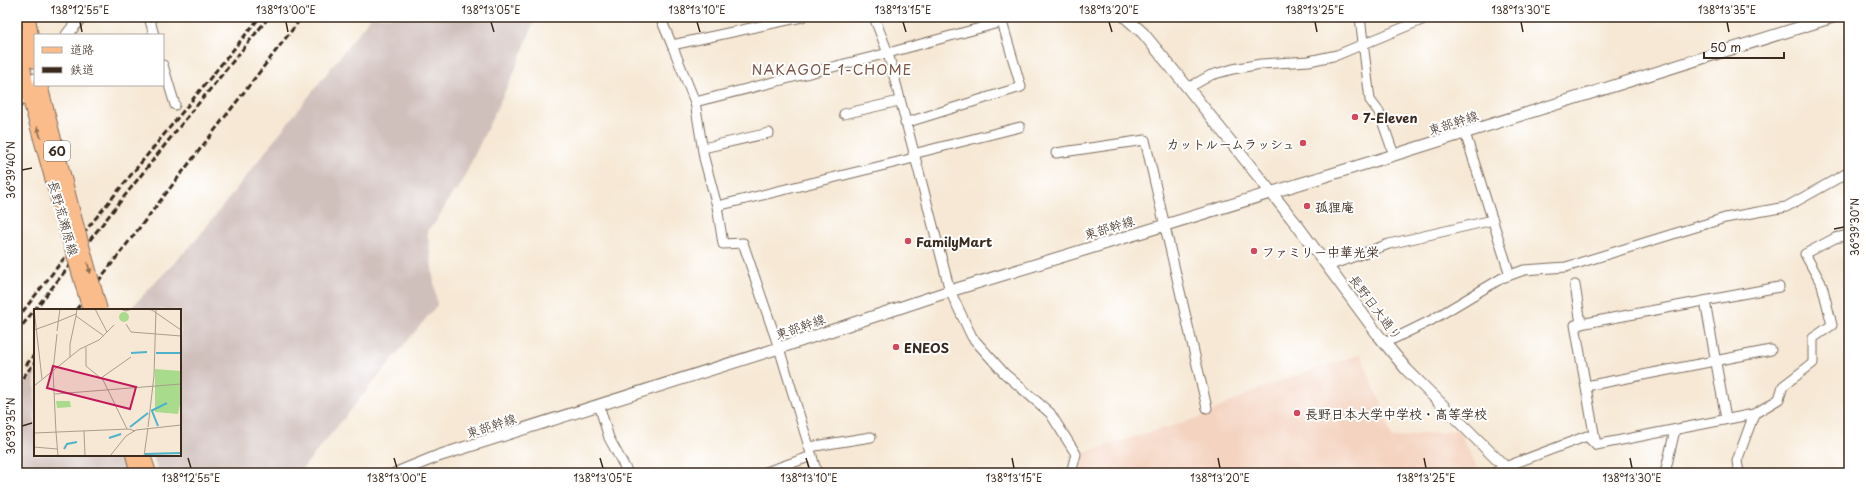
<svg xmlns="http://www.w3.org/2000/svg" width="1866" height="490" font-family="'Playpen Sans','Klee One',sans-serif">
<rect width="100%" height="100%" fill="#fff"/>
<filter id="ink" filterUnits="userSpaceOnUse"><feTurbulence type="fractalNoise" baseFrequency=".025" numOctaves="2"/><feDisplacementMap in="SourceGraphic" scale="8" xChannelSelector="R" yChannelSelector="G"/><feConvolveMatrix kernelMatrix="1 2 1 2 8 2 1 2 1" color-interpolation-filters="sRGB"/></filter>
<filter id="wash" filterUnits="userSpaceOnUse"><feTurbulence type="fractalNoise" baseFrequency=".012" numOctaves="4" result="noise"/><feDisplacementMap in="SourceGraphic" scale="16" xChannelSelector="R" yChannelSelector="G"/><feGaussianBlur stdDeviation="0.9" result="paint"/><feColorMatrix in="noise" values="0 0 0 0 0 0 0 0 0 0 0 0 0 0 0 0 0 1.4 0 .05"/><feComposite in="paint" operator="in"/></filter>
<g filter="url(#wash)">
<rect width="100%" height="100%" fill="#f6e8d4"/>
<polygon fill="#f4d3c0" points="1361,354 1376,393 1381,401 1392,438 1458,430 1480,473 1079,473 1085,452 1201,417 1233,401 1266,386"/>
<g fill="#d0c0bc">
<polygon points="371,17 536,17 516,68 457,192 454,191 435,223 427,230 437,305 299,473 158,473 153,455 180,455 180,310 129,310 196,240"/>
<polygon points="35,370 35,455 121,455 126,473 17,473 17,392"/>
</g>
</g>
<g filter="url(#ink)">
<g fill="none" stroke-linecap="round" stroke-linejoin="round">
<g stroke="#7c6c5e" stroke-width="11">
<g id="minor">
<polyline points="149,17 154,35"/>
<polyline points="660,17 672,45"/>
<polyline points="802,17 672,45 695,102 704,158 717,206 723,244 743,243 779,348 817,473"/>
<polyline points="874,17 888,53 950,291 972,337 1004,373 1050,413 1076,454 1071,473"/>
<polyline points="1360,17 1370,100 1379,112 1394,155"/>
<polyline points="163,65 175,105"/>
<polyline points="1188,88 1211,75 1233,69 1261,64 1309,61 1337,55 1429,17"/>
<polyline points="695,102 888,53 1002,22 1001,17"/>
<polyline points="844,114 899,101"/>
<polyline points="905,123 1021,87 1002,22"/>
<polyline points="1465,133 1510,275"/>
<polyline points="703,148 769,133"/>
<polyline points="1056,153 1145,140 1207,408"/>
<polyline points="913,154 1020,127"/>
<polyline points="717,206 914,158"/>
<polyline points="1328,266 1389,244 1493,220"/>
<polyline points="1575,285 1581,324"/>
<polyline points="1705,301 1726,419"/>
<polyline points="1385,343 1430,321 1502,278 1524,270 1566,267 1725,218 1786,207 1849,172"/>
<polyline points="1586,386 1771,350"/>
<polyline points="599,405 609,438 628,473"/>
<polyline points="1754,414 1779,399 1783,386 1813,363 1813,338 1832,325 1822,285 1805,254 1835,238 1849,235"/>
<polyline points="1596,445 1575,325 1779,287"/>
<polyline points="809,447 871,437"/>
<polyline points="763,473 812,456"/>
<polyline points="1494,473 1505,467 1587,436 1596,445 1754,414 1737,461 1739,473"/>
<polyline points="1665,473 1675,430"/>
</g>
</g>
<g stroke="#7c6c5e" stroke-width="13">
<g id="tertiary">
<polyline points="1125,17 1143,33 1188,88 1297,225 1379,336 1407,370 1511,473"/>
<polyline points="67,35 81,17"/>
<polyline points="17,103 35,79"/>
<polyline points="396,473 438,456 779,348 950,291 1394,155 1833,17"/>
</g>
</g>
<g stroke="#7c6c5e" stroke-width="16">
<g id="primary">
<polyline points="28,17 35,61"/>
<polyline points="17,32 27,89 65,224"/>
<polyline points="40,85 74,217"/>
<polyline points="133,455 138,473"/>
<polyline points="143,455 149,473"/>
</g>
</g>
<use href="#minor" stroke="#fff" stroke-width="9"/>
<use href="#tertiary" stroke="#fff" stroke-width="11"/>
<use href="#primary" stroke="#fabc8b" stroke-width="14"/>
<g stroke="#3b2a1e" stroke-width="3" stroke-dasharray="6 3" stroke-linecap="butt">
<polyline points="76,310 302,17"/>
<polyline points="17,319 86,230 260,17"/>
<polyline points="17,332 176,131 269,17"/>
<polyline points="26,365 35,354"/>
<polyline points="17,385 35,362"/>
</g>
<g stroke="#7c6c5e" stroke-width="16" stroke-linecap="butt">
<g id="primary-bridge">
<polyline points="74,217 100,310"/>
<polyline points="65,224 90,310"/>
</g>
</g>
<use href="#primary-bridge" stroke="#fabc8b" stroke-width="14"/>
</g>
<defs><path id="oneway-solid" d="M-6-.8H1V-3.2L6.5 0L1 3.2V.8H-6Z"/></defs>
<g fill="#916c4f">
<use href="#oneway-solid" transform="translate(39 132) rotate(-106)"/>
<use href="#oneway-solid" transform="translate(89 268) rotate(74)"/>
</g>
</g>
<path fill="none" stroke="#3b2a1e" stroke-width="1.5" d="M80 22 82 32M286 22 288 32M491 22 494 32M697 22 700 32M903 22 906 32M1109 22 1112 32M1315 22 1317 32M1521 22 1523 32M1727 22 1729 32M22 170 32 168M1834 229 1844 227M22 426 32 423M188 458 191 468M394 458 397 468M600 458 603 468M806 458 809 468M1012 458 1014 468M1218 458 1220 468M1424 458 1426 468M1630 458 1632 468"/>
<g fill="#d1495b" stroke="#fff" stroke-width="1.5">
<circle cx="1355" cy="117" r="4"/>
<circle cx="1303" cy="143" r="4"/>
<circle cx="1307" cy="206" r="4"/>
<circle cx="908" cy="241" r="4"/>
<circle cx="1254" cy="251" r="4"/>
<circle cx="896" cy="347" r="4"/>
<circle cx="1297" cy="413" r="4"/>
</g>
<g text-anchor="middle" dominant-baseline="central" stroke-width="4" stroke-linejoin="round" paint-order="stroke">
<rect fill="#fff" stroke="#766a62" stroke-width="1" x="44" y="141" width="26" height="20" rx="3"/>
<g font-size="12" font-weight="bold" fill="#3b2a1e">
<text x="57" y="151">60</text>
</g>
<g font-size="13" font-weight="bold" fill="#3b2a1e" stroke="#fff" text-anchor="start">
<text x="1363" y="117">7-Eleven</text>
<text x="1295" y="143" text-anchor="end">カットルームラッシュ</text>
<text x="1315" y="206">孤狸庵</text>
<text x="916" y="241">FamilyMart</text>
<text x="1262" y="251">ファミリー中華光栄</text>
<text x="904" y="347">ENEOS</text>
<text x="1305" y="413">長野日本大学中学校・高等学校</text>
</g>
<g font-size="13" fill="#3b2a1e" stroke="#fff">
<text transform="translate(1453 122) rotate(-18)">東部幹線</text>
<text transform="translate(64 218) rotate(74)">長野荒瀬原線</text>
<text transform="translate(1109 227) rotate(-17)">東部幹線</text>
<text transform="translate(1376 307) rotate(53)">長野日大通り</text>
<text transform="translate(800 326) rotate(-19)">東部幹線</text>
<text transform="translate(491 425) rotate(-18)">東部幹線</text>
</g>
<g font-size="14" letter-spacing="1" fill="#7c5445" stroke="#fff">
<text x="832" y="69">NAKAGOE 1-CHOME</text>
</g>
</g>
<g transform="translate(34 309)">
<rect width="147" height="147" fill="#f6e8d4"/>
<path d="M85 8a5 5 0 1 1 10 0a5 5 0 1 1-10 0ZM121 60 147 62V90L144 105 121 103ZM22 92H36L37 98 23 99Z" fill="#a8dc8c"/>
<path fill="none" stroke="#4db3cb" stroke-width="2" d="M97 44 113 43M122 44H147M117 102 133 94M118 102 124 117M96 118 114 104M75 129 87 125M30 140 33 135 43 133M111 145 147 144"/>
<path fill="none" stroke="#ab9c8b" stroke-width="1" d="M0 0 8 70M43 0 42 7 70 27M61 0 73 23M86 0 92 2 98 0M112 0 118 1 147 21M25 12 42 5M92 15 97 23 147 27M0 21 25 12M23 22 26 0M52 38V57L69 71 93 120M36 48V35L42 7M67 69 97 48M0 77 46 40 65 31 80 16M21 85 147 75M114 118 120 67 122 0M50 122 51 147M22 123 24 147M22 123 19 62 23 25M0 124 95 120 101 122M0 138 23 140M76 147 92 127 102 121 147 116M110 147 114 119"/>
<path fill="#c2185b" fill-opacity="0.15" stroke="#c2185b" stroke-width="2" d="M19 57 102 78 96 100 13 79Z"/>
<rect width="147" height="147" fill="none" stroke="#3b2a1e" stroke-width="2"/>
</g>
<rect width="1866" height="490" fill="none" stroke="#fff" stroke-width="44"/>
<rect x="34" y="34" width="130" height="52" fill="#ffffff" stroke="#b1aaa5"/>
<rect x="42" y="47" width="20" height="6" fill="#fabc8b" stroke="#b1aaa5"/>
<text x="70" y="54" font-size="12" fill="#3b2a1e">道路</text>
<rect x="42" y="67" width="20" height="6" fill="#3b2a1e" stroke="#b1aaa5"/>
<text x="70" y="74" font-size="12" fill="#3b2a1e">鉄道</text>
<path d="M1704 52v6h80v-6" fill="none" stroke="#3b2a1e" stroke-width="2"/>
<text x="1710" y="52" font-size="12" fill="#3b2a1e" stroke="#ffffff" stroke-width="3" paint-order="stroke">50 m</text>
<rect x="22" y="22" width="1822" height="446" fill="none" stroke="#3b2a1e" stroke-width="1.5"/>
<g font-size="10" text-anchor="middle" fill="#3b2a1e">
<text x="80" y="14">138°12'55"E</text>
<text x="286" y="14">138°13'00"E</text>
<text x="491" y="14">138°13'05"E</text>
<text x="697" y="14">138°13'10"E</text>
<text x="903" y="14">138°13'15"E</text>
<text x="1109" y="14">138°13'20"E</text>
<text x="1315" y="14">138°13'25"E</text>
<text x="1521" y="14">138°13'30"E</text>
<text x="1727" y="14">138°13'35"E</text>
<text transform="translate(11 170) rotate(-90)" y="4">36°39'40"N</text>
<text transform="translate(1855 227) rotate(-90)" y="4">36°39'30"N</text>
<text transform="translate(11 426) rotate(-90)" y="4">36°39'35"N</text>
<text x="191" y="482">138°12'55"E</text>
<text x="397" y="482">138°13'00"E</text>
<text x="603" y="482">138°13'05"E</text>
<text x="809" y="482">138°13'10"E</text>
<text x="1014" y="482">138°13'15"E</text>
<text x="1220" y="482">138°13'20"E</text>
<text x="1426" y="482">138°13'25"E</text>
<text x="1632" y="482">138°13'30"E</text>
</g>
</svg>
